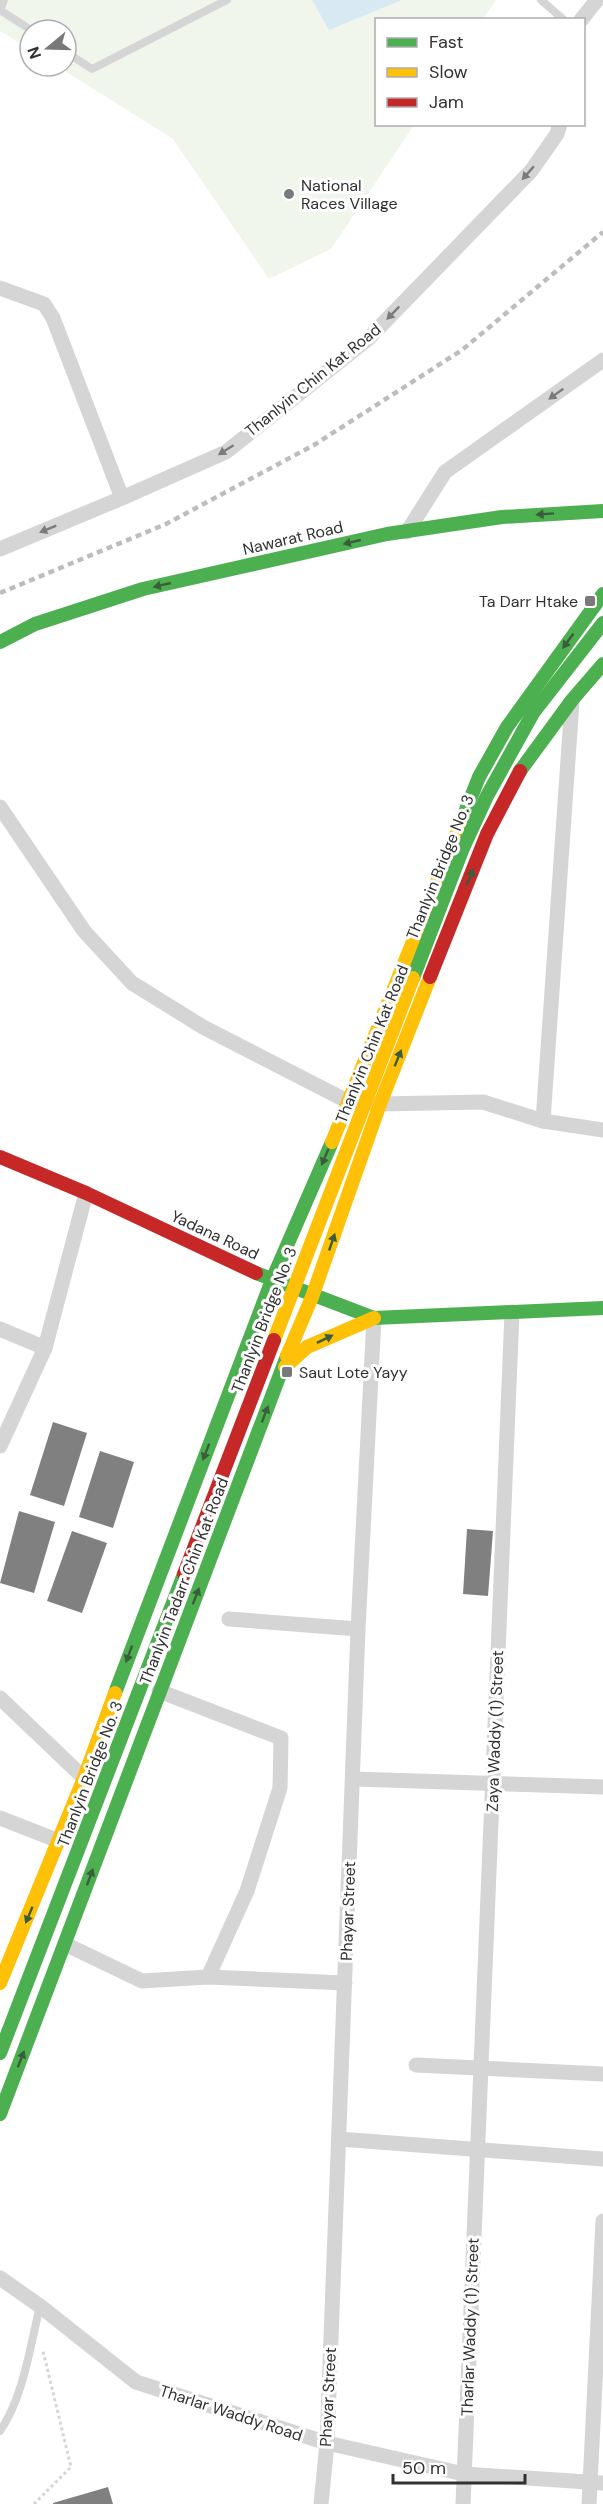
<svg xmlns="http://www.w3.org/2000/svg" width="603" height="2504" font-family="'DM Sans',sans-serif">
<rect width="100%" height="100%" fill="#fff"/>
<polygon fill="#f1f6ed" points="0,0 496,0 483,19 376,20 376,124 414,125 331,249 269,279 173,139 57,66 66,66 66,30 30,30 30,49 0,31"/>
<polygon fill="#d9e9f4" points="312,0 402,0 329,30"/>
<g fill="#808080">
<polygon points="53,1422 87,1433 64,1506 30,1495"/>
<polygon points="100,1451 134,1462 113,1528 79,1517"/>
<polygon points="19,1511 55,1522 34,1593 0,1583"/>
<polygon points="467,1529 493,1531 488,1596 463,1594"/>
<polygon points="72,1531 107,1543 82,1613 47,1601"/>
<polygon points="108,2487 113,2504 53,2504 53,2503"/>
</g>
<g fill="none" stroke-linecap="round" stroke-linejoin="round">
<polyline stroke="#d5d5d5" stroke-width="3" stroke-dasharray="3 3" stroke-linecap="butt" points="34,2504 71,2467 43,2351"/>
<g stroke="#d5d5d5" stroke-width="8">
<polyline points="541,0 564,20"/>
<polyline points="0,10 31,30"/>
<polyline points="0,10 4,0"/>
<polyline points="66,52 92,69 227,0"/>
<path d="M0 2431C24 2396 30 2346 40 2306"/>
</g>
<g stroke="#d5d5d5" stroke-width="15">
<polyline points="581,20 597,0"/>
<polyline points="0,288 44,304 53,318 122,498"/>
<polyline points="407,532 445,472 603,360"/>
<polyline points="0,549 122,498 226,452 368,339 531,171 557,134 560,124"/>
<polyline points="0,807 84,931 132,983 203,1027 349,1102 380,1104 483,1102 543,1121 603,1130"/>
<polyline points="543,1121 572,702"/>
<polyline points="0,1329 45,1348"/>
<polyline points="0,1446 45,1348 86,1193"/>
<polyline points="229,1619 358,1629"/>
<polyline points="159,1691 281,1738 280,1788 247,1891 208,1977"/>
<polyline points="0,1698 84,1778"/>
<polyline points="354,1779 603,1787"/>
<polyline points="0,1818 59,1841"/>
<polyline points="65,1944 142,1981 208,1977 345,1983"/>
<polyline points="416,2065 603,2074"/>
<polyline points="339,2139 603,2159"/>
<polyline points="0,2278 40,2306 136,2382 327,2443 464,2474 603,2483"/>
<polyline points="321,2504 327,2443 358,1629 374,1318"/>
<polyline points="463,2504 512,1312"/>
<polyline points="589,2504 603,2221"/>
</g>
<g stroke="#4caf50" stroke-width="14">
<polyline points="0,642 35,624 143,589 387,534 502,517 603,511"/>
<polyline points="520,771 572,700 603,664"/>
<polyline points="460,825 479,777 507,727 603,594"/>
<polyline points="256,1273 374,1318 603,1308"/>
<polyline points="115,1693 272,1280 332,1142"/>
<polyline points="0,2114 287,1356"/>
</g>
<g stroke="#ffc107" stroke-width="14">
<polyline points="332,1142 460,825"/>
<polyline points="287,1356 312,1297 380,1104 430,977"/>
<polyline points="285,1367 307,1347 374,1318"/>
<polyline points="0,1983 84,1778 115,1693"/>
</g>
<g stroke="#c62828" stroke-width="14">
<polyline points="430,977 487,834 520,771"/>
<polyline points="0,1157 86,1193 256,1273"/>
</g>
<polyline stroke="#bdbdbd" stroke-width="4.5" stroke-dasharray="6 4.5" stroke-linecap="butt" points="0,593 166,524 314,445 462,350 603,232"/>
<g stroke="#4caf50" stroke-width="14">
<polyline points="413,978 463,848 487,796 533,713 603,623"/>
<polyline points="0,2053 184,1574"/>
</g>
<polyline stroke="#ffc107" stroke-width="14" points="274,1340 413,978"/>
<polyline stroke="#c62828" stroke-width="14" points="184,1574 274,1340"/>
</g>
<defs><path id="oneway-solid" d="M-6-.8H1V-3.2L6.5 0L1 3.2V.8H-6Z" transform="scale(1.5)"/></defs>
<g fill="#7b7b7b">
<use href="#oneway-solid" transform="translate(528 173) rotate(131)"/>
<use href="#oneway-solid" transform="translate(393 313) rotate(134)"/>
<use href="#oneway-solid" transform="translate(556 394) rotate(144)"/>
<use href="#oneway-solid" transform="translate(226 450) rotate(148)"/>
<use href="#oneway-solid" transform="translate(48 529) rotate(158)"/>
</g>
<g fill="#3a5d3c">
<use href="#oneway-solid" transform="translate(545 514) rotate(176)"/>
<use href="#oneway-solid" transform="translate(352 542) rotate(167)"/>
<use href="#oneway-solid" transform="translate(162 585) rotate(167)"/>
<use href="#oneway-solid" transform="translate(568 641) rotate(126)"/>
<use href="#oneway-solid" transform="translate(470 877) rotate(-68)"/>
<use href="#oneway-solid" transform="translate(398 1058) rotate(-68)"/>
<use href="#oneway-solid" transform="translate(325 1157) rotate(113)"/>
<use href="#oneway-solid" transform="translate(332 1242) rotate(-71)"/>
<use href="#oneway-solid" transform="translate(325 1339) rotate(-26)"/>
<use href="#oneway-solid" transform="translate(265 1414) rotate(-69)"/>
<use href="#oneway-solid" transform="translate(206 1452) rotate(111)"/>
<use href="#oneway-solid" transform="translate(196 1596) rotate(-69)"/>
<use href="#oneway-solid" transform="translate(129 1654) rotate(110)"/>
<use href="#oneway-solid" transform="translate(90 1877) rotate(-70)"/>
<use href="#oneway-solid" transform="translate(29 1915) rotate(113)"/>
<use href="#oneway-solid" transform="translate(21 2059) rotate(-69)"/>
</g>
<g fill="#797979" stroke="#fff" stroke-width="2">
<circle cx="289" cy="194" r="6"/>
<rect x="584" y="595" width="12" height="12" rx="3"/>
<rect x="281" y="1366" width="12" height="12" rx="3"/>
</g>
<g text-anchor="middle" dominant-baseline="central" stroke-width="6" stroke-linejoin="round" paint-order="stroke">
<g font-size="16" fill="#313131" stroke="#fff" text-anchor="start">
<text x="301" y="185">National<tspan x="301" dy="18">Races Village</tspan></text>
<text x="578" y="601" text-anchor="end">Ta Darr Htake</text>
<text x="299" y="1372">Saut Lote Yayy</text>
</g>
<g font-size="16" fill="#313131" stroke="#fff">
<text transform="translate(313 380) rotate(-39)">Thanlyin Chin Kat Road</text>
<text transform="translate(293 538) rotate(-13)">Nawarat Road</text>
<text transform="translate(440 867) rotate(-68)">Thanlyin Bridge No. 3</text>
<text transform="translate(372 1044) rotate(-68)">Thanlyin Chin Kat Road</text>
<text transform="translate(215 1235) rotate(25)">Yadana Road</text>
<text transform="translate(264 1320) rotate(-69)">Thanlyin Bridge No. 3</text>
<text transform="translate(184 1581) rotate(-69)">Thanlyin Tadarr Chin Kat Road</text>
<text transform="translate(495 1731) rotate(-88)">Zaya Waddy (1) Street</text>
<text transform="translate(90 1774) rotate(-69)">Thanlyin Bridge No. 3</text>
<text transform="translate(348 1911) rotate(-88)">Phayar Street</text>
<text transform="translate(470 2327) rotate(-88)">Tharlar Waddy (1) Street</text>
<text transform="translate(328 2397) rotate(-87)">Phayar Street</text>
<text transform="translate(231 2413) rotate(18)">Tharlar Waddy Road</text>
</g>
</g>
<rect x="375" y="18" width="210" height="108" fill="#ffffff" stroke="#adadad" stroke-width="1.5"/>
<rect x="387" y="38" width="30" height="9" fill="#4caf50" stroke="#adadad" stroke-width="1.5"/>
<text x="429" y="48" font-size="18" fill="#313131">Fast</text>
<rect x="387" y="68" width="30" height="9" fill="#ffc107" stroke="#adadad" stroke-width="1.5"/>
<text x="429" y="78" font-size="18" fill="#313131">Slow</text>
<rect x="387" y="98" width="30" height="9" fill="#c62828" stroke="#adadad" stroke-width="1.5"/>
<text x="429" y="108" font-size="18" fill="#313131">Jam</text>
<g transform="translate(48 48) rotate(251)"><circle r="28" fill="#ffffff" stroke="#adadad" stroke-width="1.5"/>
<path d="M0-4.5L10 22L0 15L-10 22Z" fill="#797979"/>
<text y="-9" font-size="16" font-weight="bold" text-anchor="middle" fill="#313131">N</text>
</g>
<path d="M393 2474v9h132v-9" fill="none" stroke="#313131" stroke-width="3"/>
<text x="402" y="2474" font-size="18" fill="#313131" stroke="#ffffff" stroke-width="4.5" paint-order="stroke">50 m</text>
</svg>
